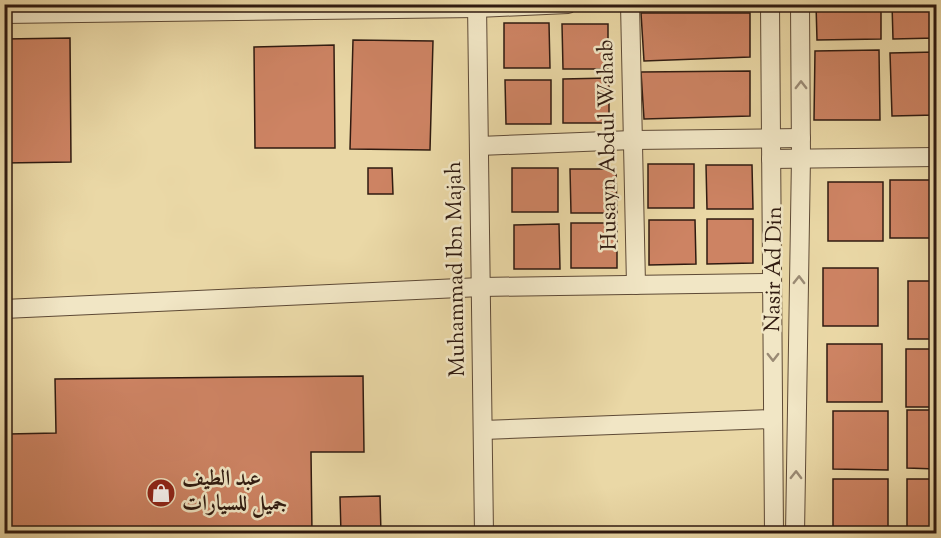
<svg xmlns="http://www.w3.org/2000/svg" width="941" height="538" font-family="'Sorts Mill Goudy',Amiri,serif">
<rect width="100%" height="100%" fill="#ead8a6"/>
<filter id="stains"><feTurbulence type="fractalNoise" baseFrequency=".00333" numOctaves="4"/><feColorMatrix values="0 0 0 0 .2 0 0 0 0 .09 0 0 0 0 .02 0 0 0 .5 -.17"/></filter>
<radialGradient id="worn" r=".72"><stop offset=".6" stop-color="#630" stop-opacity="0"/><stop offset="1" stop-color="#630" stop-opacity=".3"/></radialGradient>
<g fill="#cd8363" stroke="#2f1a10" stroke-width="1.5">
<polygon points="816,4 881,4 881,39 817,40"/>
<polygon points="892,4 936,4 936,38 893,39"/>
<polygon points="641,13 750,13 750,57 644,61"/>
<polygon points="504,23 549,23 550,68 504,68"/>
<polygon points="562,24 608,24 608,69 563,69"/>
<polygon points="70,38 71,162 4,163 4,39"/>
<polygon points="353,40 433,41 430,150 350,149"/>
<polygon points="334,45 335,148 255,148 254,47"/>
<polygon points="879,50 880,120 814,120 815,51"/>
<polygon points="936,52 936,115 892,116 890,53"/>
<polygon points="750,71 750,116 644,119 641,72"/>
<polygon points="609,78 609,123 563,123 563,79"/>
<polygon points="505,80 551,80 551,124 506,124"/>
<rect x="648" y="164" width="46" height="44"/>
<polygon points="706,165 752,165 753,209 707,209"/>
<polygon points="368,168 392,168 393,194 368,194"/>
<rect x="512" y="168" width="46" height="44"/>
<polygon points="570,169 616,169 617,213 571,213"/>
<rect x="890" y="180" width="46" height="58"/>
<rect x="828" y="182" width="55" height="59"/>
<polygon points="707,219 753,219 753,263 707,264"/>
<polygon points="649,220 695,220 696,264 649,265"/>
<rect x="571" y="223" width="46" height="45"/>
<polygon points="559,224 560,269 514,269 514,225"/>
<rect x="823" y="268" width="55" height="58"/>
<rect x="908" y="281" width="28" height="58"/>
<rect x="827" y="344" width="55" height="58"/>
<rect x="906" y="349" width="30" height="58"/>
<polygon points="363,376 364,452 311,452 312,534 11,534 9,434 56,433 55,379"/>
<polygon points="907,410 936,410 936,469 907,468"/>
<polygon points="833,411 888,411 888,470 833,469"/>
<rect x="833" y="479" width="55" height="55"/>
<rect x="907" y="479" width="29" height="55"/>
<polygon points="380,496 381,534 341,534 340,497"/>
</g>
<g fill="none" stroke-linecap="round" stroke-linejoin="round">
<g stroke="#5e4a36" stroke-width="20">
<g id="minor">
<polyline points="477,4 484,534"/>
<polyline points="630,4 636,285"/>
<polyline points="770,4 774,534"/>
<polyline points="4,14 477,8 568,4"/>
<polyline points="479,146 633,140 801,138"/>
<polyline points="771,159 936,157"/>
<polyline points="4,309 481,287 772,283"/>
<polyline points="483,430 773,419"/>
<polyline points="795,534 801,157 800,4"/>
</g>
</g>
<use href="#minor" stroke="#f1e6c5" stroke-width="18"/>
</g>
<defs><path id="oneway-chevron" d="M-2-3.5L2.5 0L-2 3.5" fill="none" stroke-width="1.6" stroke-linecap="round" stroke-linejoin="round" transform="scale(1.5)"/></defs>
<g stroke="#9a8a74">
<use href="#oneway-chevron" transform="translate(801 85) rotate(-90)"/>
<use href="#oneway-chevron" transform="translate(799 280) rotate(-89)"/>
<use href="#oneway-chevron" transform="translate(773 357) rotate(90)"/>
<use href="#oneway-chevron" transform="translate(796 475) rotate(-89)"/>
</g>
<defs>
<g id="shop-disc" transform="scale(1.5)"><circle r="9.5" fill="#8f2418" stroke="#f1e6c5"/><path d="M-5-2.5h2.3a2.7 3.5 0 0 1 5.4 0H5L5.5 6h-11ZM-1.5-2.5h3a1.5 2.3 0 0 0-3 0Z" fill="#fff"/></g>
</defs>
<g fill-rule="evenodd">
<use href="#shop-disc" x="161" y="493"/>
</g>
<g text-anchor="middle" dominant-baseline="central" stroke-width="5" stroke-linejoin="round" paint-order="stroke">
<g font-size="22" fill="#2f1a10" stroke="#f1e6c5">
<text transform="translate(609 145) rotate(-91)">Husayn Abdul Wahab</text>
<text transform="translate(457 269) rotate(-91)">Muhammad Ibn Majah</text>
<text transform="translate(775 269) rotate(-89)">Nasir Ad Din</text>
</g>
<g font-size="22" font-weight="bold" fill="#2f1a10" stroke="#f1e6c5" text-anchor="start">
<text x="182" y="480">عبد الطيف<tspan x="182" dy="25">جميل للسيارات</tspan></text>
</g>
</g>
<rect width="941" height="538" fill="none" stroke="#ead8a6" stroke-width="24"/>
<rect x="6" y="6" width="929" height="526" fill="none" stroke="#2f1a10" stroke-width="3"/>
<rect x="12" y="12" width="917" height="514" fill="none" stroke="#2f1a10" stroke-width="1.5"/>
<rect width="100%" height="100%" filter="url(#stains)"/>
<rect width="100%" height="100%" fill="url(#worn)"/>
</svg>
